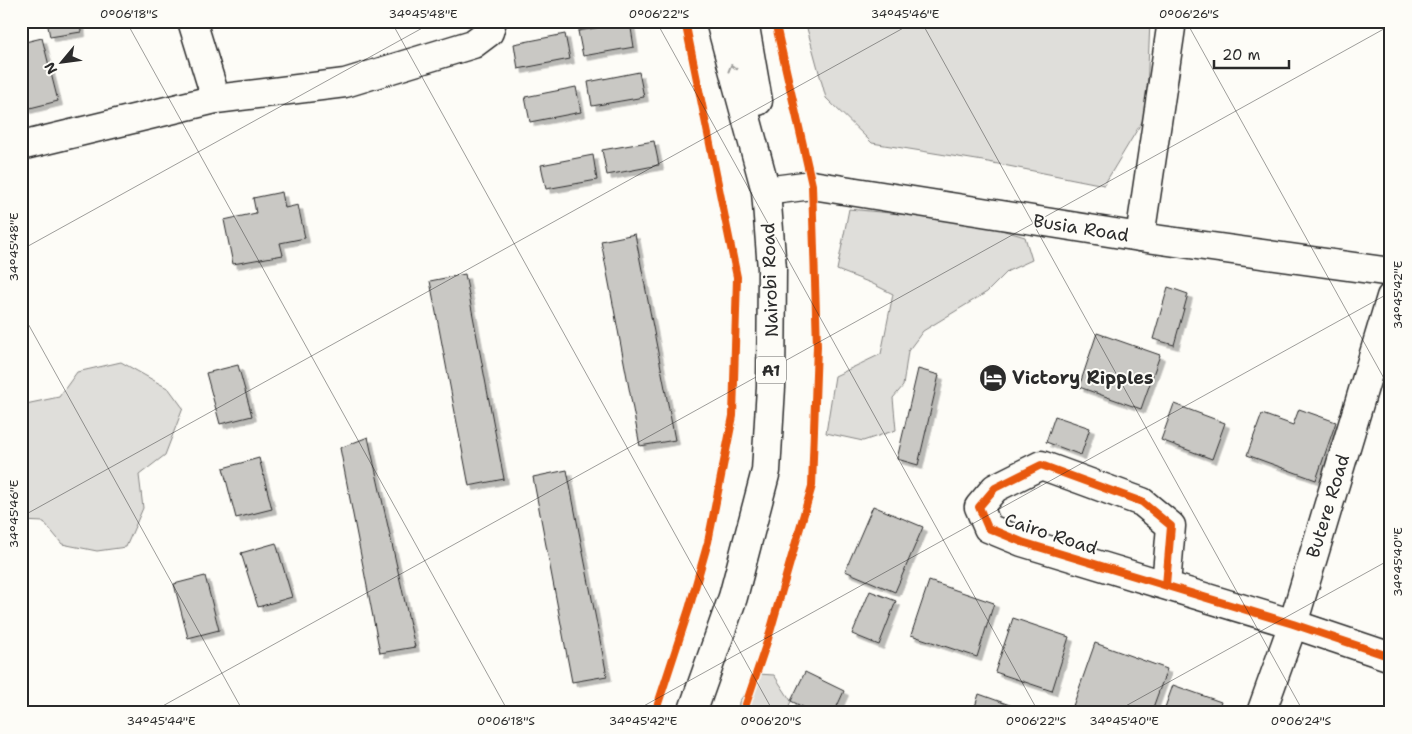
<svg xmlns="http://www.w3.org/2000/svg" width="1412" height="734" font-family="'Shantell Sans',sans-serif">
<defs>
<filter id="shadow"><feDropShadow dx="4.5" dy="4.5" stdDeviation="0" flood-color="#0004"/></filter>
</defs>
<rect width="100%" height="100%" fill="#fdfcf7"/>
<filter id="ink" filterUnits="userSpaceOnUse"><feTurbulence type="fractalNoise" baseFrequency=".02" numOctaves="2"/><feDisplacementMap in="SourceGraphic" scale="10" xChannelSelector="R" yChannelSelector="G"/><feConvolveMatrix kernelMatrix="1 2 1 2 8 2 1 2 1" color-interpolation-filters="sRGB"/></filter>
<g filter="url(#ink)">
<g fill="#dfdeda" stroke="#858482">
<polygon points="805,21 1150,21 1146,115 1104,185 983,161 872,143 826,98"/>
<polygon points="849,209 971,221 1025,237 1032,260 1008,271 987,292 923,331 908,351 903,386 893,398 896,430 863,441 826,433 835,376 881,354 893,294 871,283 837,270"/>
<polygon points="121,362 169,389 183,408 165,455 139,475 143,508 126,547 97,551 62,544 44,522 21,521 21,405 59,397 77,372"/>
<polygon points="758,674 774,675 791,701 786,713 738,713 739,702"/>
</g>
<g fill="#c9c8c4" stroke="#2b2b2b" filter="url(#shadow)">
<polygon points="47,21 80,21 81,32 50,37"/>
<polygon points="630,22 634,47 583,56 578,31"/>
<polygon points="565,34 570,59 518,69 514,44"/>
<polygon points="42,38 58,101 26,109 21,91 21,43"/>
<polygon points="639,72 644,97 592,106 588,82"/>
<polygon points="576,87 581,112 530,122 525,97"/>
<polygon points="654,141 659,165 607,175 602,150"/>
<polygon points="593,155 597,180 546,189 541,165"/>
<polygon points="282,192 285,208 298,205 305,238 280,243 283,255 233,264 224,220 256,213 253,198"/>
<polygon points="635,234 675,440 640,446 601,241"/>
<polygon points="465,274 504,479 469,486 430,281"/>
<polygon points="1168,287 1188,294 1174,345 1153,339"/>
<polygon points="1097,333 1160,355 1141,409 1079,387"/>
<polygon points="238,365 252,416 220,424 206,373"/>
<polygon points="918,369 939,375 918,465 897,459"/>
<polygon points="1174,404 1225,423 1212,459 1161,440"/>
<polygon points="1299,409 1336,422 1316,480 1247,455 1262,414 1293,425"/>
<polygon points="1055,416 1090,428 1081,455 1046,442"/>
<polygon points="368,437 415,647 380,653 340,448"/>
<polygon points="259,458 272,509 236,518 223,468"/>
<polygon points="567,470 607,676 572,682 533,477"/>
<polygon points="873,506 923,527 895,592 845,571"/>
<polygon points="276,543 292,597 258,607 241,553"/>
<polygon points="205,576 219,630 188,638 174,584"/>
<polygon points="929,581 994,603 977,657 911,635"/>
<polygon points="870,591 896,601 879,645 852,634"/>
<polygon points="1013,618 1069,637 1052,691 995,672"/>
<polygon points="1095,643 1167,669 1151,713 1092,713 1073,706"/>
<polygon points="805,672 844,691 834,713 815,713 791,701"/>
<polygon points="1173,685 1221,702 1217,713 1163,713"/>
<polygon points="979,694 1032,713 973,713"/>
</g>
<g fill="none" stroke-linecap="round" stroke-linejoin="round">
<g stroke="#2b2b2b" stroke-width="31">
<g id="minor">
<polyline points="216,99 345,83 473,44 489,32 492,21"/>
<polyline points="21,146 216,99 192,21"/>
<polyline points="1140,237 1172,21"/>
<polyline points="1166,585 1171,526 1142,502 1041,465 995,488 979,507 988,528 1022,542 1293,624 1391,657"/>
<polyline points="1261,713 1293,624 1391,297"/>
</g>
</g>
<g stroke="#2b2b2b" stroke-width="31">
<polyline id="major" points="773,190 812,185 1140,237 1391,272"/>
</g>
<g stroke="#2b2b2b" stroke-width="31">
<g id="highway">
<polyline points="744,21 758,101"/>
<polyline points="692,713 733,597 766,471 771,387 772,269 766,191 720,21"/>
</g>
</g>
<use href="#minor" stroke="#fdfcf7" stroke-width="28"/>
<use href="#major" stroke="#fdfcf7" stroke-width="28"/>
<use href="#highway" stroke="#fdfcf7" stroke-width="28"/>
<g stroke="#fdfcf7" stroke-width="11">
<g id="cycleway">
<polyline points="1166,585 1171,526 1142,502 1041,465 995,488 979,507 988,528 1022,542 1293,624 1391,657"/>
<polyline points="655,713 689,609 708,542 733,416 737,277 685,21"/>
<polyline points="743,713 768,639 812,486 817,346 812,185 775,21"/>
</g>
</g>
<use href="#cycleway" stroke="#e8590c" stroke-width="8"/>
</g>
<defs><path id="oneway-chevron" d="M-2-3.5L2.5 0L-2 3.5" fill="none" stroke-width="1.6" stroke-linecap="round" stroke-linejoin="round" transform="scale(1.25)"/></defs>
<use stroke="#9e9e9b" href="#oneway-chevron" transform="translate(732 68) rotate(-105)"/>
</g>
<path fill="none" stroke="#2b2b2b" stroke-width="1" stroke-opacity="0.45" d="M126 21 509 713M391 21 774 713M656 21 1039 713M921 21 1304 713M1186 21 1391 391M21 250 435 21M21 311 244 713M21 517 916 21M150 713 1391 25M631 713 1391 292M1113 713 1391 559"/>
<defs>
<g id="hotel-disc" transform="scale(1.4375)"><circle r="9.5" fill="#2b2b2b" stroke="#fdfcf7"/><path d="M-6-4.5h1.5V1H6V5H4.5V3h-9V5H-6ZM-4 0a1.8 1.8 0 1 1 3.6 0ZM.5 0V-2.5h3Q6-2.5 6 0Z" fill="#fff"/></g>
</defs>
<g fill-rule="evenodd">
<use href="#hotel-disc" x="993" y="378"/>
</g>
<g text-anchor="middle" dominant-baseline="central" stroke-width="4" stroke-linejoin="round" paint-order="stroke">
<rect fill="#fdfcf7" stroke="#6a6a68" stroke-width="1" x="756" y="356.5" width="30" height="27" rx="4"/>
<g font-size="16" font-weight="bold" fill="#2b2b2b">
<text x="771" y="370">A1</text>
</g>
<g font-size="18" fill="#2b2b2b" stroke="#fdfcf7">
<text transform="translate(1081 228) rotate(9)">Busia Road</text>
<text transform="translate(770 280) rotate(-92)">Nairobi Road</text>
<text transform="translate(1328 506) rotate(-73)">Butere Road</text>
<text transform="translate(1051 534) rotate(18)">Cairo Road</text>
</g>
<g font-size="18" font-weight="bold" fill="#2b2b2b" stroke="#fdfcf7" text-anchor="start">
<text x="1012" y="378">Victory Ripples</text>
</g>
</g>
<rect width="1412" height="734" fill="none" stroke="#fdfcf7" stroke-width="55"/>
<g transform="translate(62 62) rotate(241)" stroke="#fdfcf7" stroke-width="4" paint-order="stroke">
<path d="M0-4L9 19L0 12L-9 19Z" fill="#2b2b2b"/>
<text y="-8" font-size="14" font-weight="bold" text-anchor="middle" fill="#2b2b2b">N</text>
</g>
<path d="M1214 60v8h75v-8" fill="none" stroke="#2b2b2b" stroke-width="2.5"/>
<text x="1222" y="60" font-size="15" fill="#2b2b2b" stroke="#fdfcf7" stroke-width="4" paint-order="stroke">20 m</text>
<rect x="28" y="28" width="1356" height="678" fill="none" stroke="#2b2b2b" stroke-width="2"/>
<g font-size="12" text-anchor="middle" fill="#2b2b2b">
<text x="129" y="18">0°06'18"S</text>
<text x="423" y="18">34°45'48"E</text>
<text x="659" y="18">0°06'22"S</text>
<text x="905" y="18">34°45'46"E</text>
<text x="1189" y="18">0°06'26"S</text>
<text transform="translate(14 247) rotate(-90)" y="4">34°45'48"E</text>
<text transform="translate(1398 295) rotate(-90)" y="4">34°45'42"E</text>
<text transform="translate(14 514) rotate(-90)" y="4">34°45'46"E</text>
<text transform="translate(1398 562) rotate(-90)" y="4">34°45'40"E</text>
<text x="161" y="725">34°45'44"E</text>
<text x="506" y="725">0°06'18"S</text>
<text x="643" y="725">34°45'42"E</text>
<text x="771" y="725">0°06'20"S</text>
<text x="1036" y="725">0°06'22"S</text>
<text x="1124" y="725">34°45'40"E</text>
<text x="1301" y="725">0°06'24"S</text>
</g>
</svg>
